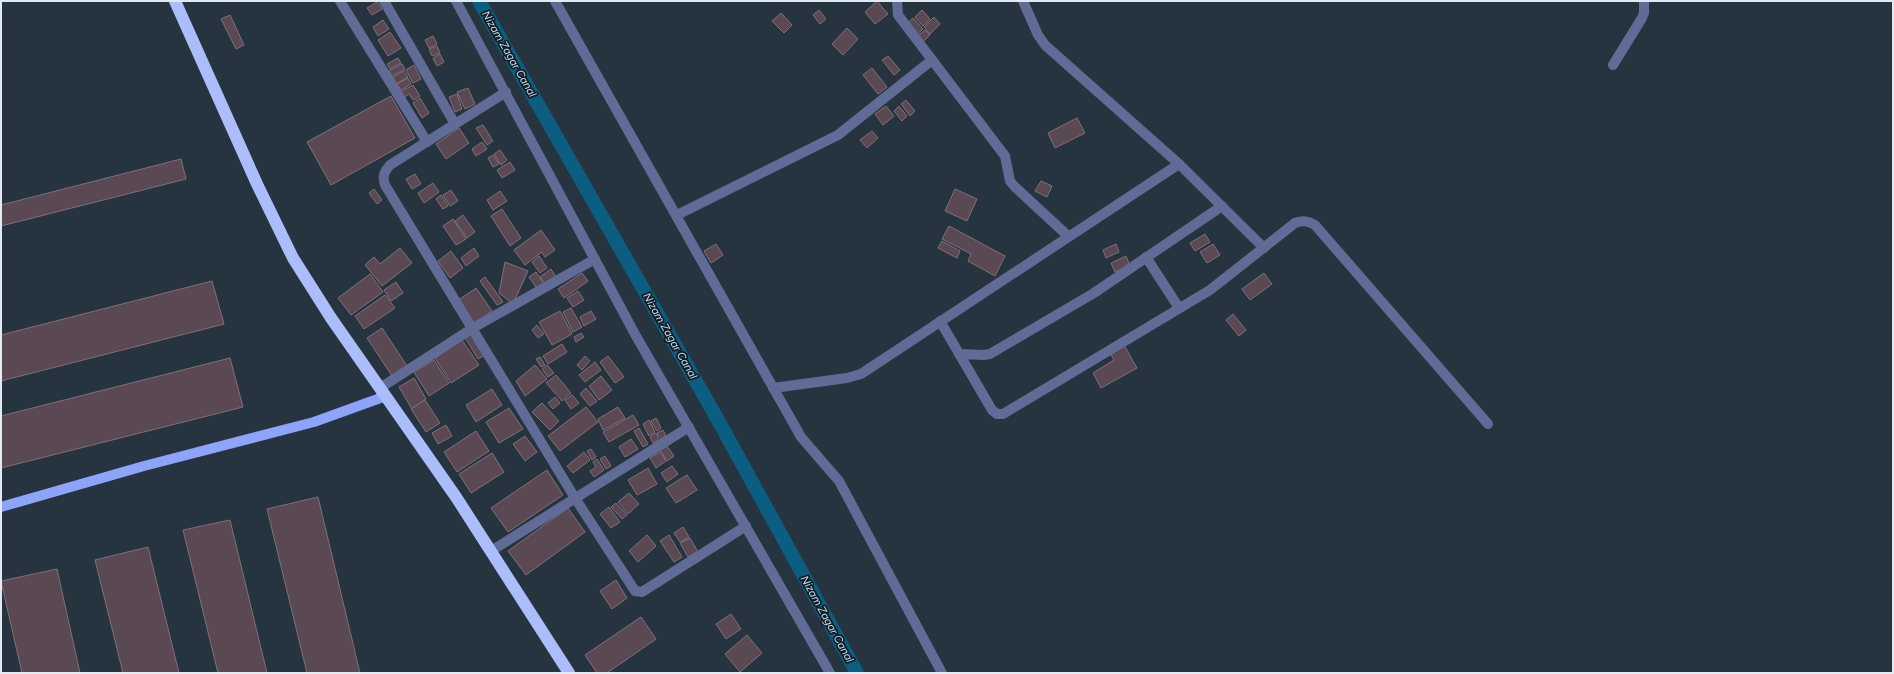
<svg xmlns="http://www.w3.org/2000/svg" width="1894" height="674" font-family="Figtree,sans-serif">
<rect width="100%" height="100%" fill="#263440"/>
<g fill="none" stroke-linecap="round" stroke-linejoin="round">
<polyline stroke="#0c5e81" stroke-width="14" points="479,1 718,420 857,673"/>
</g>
<g fill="#5a4953" stroke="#826f79">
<polygon points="877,1 888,14 875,24 865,12"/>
<polygon points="377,2 382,9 372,15 367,8"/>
<polygon points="819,10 826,19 820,24 813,15"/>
<polygon points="922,10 930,19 923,26 915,17"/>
<polygon points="781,13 792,25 784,33 772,21"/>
<polygon points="230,15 244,45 236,49 221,19"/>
<polygon points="934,17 940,24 930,34 924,27"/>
<polygon points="913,18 923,29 914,37 904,26"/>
<polygon points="383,20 389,29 378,36 373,27"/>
<polygon points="847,28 858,39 843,55 832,44"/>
<polygon points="925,30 930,35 921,44 915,38"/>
<polygon points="390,32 401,48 388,56 378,40"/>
<polygon points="433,36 437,44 429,48 425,40"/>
<polygon points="437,46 440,53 432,56 429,49"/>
<polygon points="440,54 444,62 437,66 433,58"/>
<polygon points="888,56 900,70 894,75 882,60"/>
<polygon points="398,58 401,63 390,69 387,64"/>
<polygon points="402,64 405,69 392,76 389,71"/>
<polygon points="414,65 421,79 413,83 406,70"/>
<polygon points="872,68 887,87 878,94 863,75"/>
<polygon points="404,71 408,77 396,84 393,77"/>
<polygon points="408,78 411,84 401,90 397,84"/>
<polygon points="413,85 420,96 413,100 409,94 403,98 400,92"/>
<polygon points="468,88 475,104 465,109 457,92"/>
<polygon points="457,94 462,109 455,112 449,97"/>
<polygon points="391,96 415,138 331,185 307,142"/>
<polygon points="420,98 429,113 422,118 413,103"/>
<polygon points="906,100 915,111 910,116 901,104"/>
<polygon points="886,106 894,116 883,125 875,114"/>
<polygon points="899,106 907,116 902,121 894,111"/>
<polygon points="1077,118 1085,133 1055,148 1048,133"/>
<polygon points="483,125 493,141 487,145 476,128"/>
<polygon points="459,128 469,143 446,159 436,144"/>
<polygon points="872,131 878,138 867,148 860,140"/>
<polygon points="482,142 487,149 476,156 472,149"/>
<polygon points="500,150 507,160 501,165 494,154"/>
<polygon points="493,155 499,164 493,167 488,158"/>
<polygon points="181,159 186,179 1,226 1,205"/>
<polygon points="510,162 515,170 502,178 497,170"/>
<polygon points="415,174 421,184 412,189 406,179"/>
<polygon points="1041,181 1052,186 1047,197 1035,191"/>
<polygon points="433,183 439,192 424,203 418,193"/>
<polygon points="374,189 382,200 377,204 369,193"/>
<polygon points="955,189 977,199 967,221 945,211"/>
<polygon points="451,190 458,201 450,206 443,195"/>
<polygon points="500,191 507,201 493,210 487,200"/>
<polygon points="441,195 448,206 443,209 436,199"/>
<polygon points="502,209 521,238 510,246 491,216"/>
<polygon points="463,215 475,232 467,238 455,221"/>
<polygon points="453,219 466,239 456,245 443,226"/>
<polygon points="949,226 1005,256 995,276 968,261 971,254 942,239"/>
<polygon points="541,230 555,250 545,257 542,252 525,265 514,250"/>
<polygon points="1205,234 1210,242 1195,251 1190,243"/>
<polygon points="942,241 960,251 957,258 938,248"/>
<polygon points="716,244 723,255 711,263 704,251"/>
<polygon points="1116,244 1119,252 1106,258 1103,250"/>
<polygon points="1213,244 1220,255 1207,263 1200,252"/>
<polygon points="400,248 412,263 382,286 365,265 374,257 380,264"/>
<polygon points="474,248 479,256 466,266 461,258"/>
<polygon points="451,251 463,268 450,278 438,261"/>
<polygon points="539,256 547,268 540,273 532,262"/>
<polygon points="1126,256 1130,266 1115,272 1111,263"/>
<polygon points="505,262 528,271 513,304 499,293"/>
<polygon points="551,269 556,277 545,284 540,277"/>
<polygon points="536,272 544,284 537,289 529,277"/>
<polygon points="582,273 588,281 564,298 558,289"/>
<polygon points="1264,273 1272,284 1250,300 1242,289"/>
<polygon points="370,274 383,292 351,315 338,298"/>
<polygon points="485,277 503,302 497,305 480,281"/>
<polygon points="212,281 224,324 1,381 1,335"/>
<polygon points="396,282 403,293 391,301 384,290"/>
<polygon points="476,288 492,311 473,324 457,301"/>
<polygon points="578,291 584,300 573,307 567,298"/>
<polygon points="385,295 395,308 364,329 355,316"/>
<polygon points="571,308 582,327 573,332 563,312"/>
<polygon points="560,311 572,334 552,345 539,322"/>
<polygon points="591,311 596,319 584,326 580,317"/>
<polygon points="1233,314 1246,330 1239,336 1226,320"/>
<polygon points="537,325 544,334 538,338 532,330"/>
<polygon points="382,328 407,366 392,376 367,338"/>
<polygon points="471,332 485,355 478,359 464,336"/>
<polygon points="581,333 584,337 576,342 574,337"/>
<polygon points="462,340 479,365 451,383 435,358"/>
<polygon points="562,344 567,352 548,364 543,356"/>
<polygon points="1124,345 1137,368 1101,388 1093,373 1114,360 1110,353"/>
<polygon points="585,356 590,361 582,370 577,365"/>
<polygon points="608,356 624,377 615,383 600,362"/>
<polygon points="540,357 545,365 541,367 536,359"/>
<polygon points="230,358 243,407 1,468 1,416"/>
<polygon points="434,360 449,383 429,396 414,372"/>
<polygon points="595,362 601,370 585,382 579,375"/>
<polygon points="535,365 547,379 525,396 516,381"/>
<polygon points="547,365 554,373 548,377 542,369"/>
<polygon points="556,375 571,393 562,401 546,383"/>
<polygon points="601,376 612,390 599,400 589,386"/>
<polygon points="414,378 426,399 412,409 399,387"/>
<polygon points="586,388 597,401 590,406 580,394"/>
<polygon points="492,389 502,405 476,422 466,405"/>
<polygon points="572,395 579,403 571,409 565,400"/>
<polygon points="555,397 560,403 553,409 548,403"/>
<polygon points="425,400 440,423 426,432 411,409"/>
<polygon points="542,403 559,421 550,430 532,412"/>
<polygon points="586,407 598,422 560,451 548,436"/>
<polygon points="618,407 625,418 603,430 598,419"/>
<polygon points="509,408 523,429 499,443 486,422"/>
<polygon points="633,415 639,425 609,442 603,432"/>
<polygon points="656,418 661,428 657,431 651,421"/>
<polygon points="649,420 655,432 649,436 643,424"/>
<polygon points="446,425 452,436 438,444 432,433"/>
<polygon points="639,428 648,444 643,447 634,431"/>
<polygon points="663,430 666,436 661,439 657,433"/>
<polygon points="476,431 489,451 457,472 444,452"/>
<polygon points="656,433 659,440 653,443 650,437"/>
<polygon points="525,436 537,452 525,461 513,444"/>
<polygon points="631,439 638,449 625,457 619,447"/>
<polygon points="667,446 674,456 667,461 660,450"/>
<polygon points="591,449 596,457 592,460 587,451"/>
<polygon points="584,452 590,460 573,473 567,466"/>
<polygon points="660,452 666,461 656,468 650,458"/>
<polygon points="492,453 504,472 471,493 459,474"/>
<polygon points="605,456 611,466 606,469 600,459"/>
<polygon points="597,459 604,470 594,477 590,471 596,467 593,462"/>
<polygon points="672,466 678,474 667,482 661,473"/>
<polygon points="648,468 657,484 637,495 628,480"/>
<polygon points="547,470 563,495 508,532 491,508"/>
<polygon points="687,475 697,490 676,503 666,488"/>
<polygon points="629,493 639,504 628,514 618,502"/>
<polygon points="318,497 360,673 307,673 267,509"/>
<polygon points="616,503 627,515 622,519 611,507"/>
<polygon points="609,507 620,522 611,528 600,514"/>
<polygon points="568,508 585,532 526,575 508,551"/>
<polygon points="230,520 267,673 218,673 183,530"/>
<polygon points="683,527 689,537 680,542 674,533"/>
<polygon points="647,535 656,546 638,562 629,551"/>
<polygon points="669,535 682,557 674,562 660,541"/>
<polygon points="690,538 698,552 688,557 680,543"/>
<polygon points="148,547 179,673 123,673 95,560"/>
<polygon points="57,569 80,673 22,673 1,581"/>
<polygon points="616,580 627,598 612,609 600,591"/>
<polygon points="731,614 741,629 726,639 716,624"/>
<polygon points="641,617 656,639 607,673 597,673 585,655"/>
<polygon points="747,635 762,653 740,672 725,654"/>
</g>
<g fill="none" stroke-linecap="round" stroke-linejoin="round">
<g stroke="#606c96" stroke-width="10">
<polyline points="340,1 427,142"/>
<polyline points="384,1 455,124"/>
<polyline points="456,1 636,336 830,673"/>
<polyline points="555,1 801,437 839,481 942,673"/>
<polyline points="897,1 898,15 1005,156 1010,181 1014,186 1068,236"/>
<polyline points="1023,1 1038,35 1045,45 1179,164 1264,248"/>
<polyline points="1613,65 1642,18 1644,13 1644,1"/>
<path d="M506 92 390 165C384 172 382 176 385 185L575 498 635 591 642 592 746 526"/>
<polyline points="677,215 838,135 932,60"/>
<polyline points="1146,257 1179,308"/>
<path d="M940 321 992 410 997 414H1003L1210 290 1295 223C1303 220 1308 221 1315 225L1488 424"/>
<polyline points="959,354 984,355 990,354 1094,293 1222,206"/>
<polyline points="380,388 473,328 595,259"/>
<polyline points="773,388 847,378 861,374 1179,164"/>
<polyline points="491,551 689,427"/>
</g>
<polyline stroke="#8ea3fa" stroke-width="10" points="1,507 144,466 314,422 386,396"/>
<polyline stroke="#acbdfc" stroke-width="12" points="175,1 257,184 293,258 331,318 456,497 569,673"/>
</g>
<g text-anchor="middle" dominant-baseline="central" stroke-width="3.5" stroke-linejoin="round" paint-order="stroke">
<g font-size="11" font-style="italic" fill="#bde1f6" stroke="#151b20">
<text transform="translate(509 54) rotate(60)">Nizam Zagar Canal</text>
<text transform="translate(670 336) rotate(60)">Nizam Zagar Canal</text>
<text transform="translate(827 619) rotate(61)">Nizam Zagar Canal</text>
</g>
</g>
<rect width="1894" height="674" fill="none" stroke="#e2eaf2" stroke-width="4"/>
</svg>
